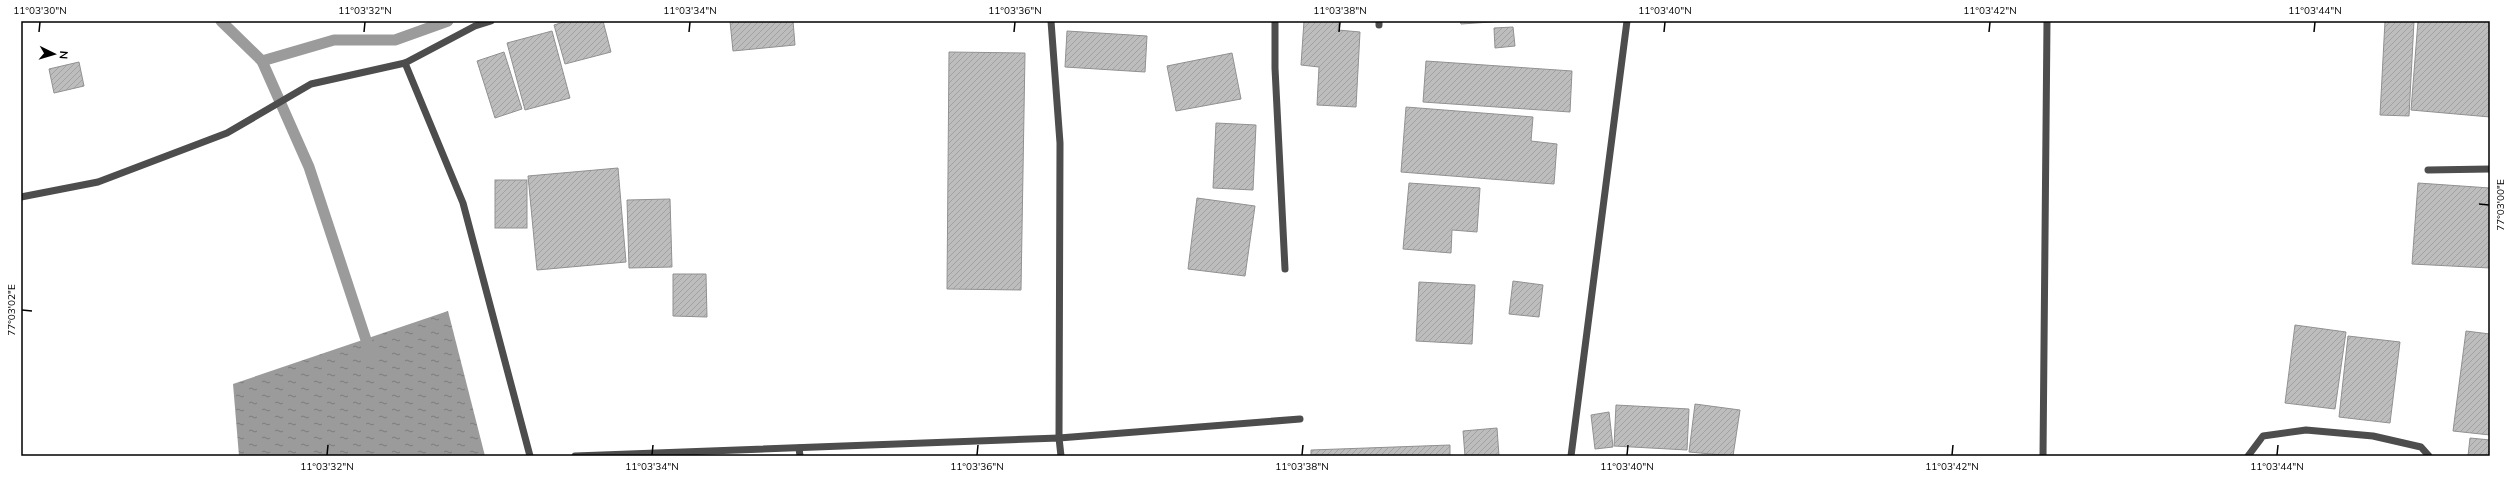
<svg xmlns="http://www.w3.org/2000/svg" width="2511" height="477" font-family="Mulish,sans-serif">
<defs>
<pattern id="water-ripples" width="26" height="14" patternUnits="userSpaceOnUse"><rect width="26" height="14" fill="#9b9b9b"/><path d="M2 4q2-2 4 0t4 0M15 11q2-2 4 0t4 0" fill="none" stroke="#7c7c7c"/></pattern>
<pattern id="building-hatch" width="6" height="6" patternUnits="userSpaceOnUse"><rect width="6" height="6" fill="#bdbdbd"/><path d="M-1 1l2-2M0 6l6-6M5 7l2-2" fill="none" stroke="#a1a1a1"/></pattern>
</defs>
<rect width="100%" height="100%" fill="#fff"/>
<polygon fill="url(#water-ripples)" points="448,311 485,456 239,456 233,384"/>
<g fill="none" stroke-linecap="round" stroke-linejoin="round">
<g stroke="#9b9b9b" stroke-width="11">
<polyline points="221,21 262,61 309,167 370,352"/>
<polyline points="262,61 334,40 395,40 448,21"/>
</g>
</g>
<g fill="url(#building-hatch)" stroke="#919191">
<polygon points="567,21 603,21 611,52 565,64 554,25"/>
<polygon points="730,21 793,21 795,45 733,51"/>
<polygon points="1304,21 1339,21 1338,30 1360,32 1356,107 1317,105 1319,67 1301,65"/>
<polygon points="1460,21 1506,21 1461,24"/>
<polygon points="2385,21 2414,21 2409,116 2380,115"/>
<polygon points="2418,21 2490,21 2490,117 2411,110"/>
<polygon points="1513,27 1515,46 1495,48 1494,28"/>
<polygon points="552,31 570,98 525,110 507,43"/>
<polygon points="1067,31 1147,36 1145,72 1065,67"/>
<polygon points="504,52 522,109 495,118 477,61"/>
<polygon points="949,52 1025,53 1021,290 947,289"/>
<polygon points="1232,53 1241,99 1176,111 1167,66"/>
<polygon points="1426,61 1572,71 1570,112 1423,102"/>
<polygon points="79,62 84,86 54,93 49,69"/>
<polygon points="1406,107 1533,117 1531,141 1557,144 1554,184 1401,172"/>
<polygon points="1216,123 1256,125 1253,190 1213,188"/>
<polygon points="618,168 626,262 537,270 528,176"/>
<rect x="495" y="180" width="32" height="48"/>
<polygon points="1409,183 1480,188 1477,232 1452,230 1451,253 1403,249"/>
<polygon points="2418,183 2490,188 2490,268 2412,264"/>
<polygon points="1197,198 1255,206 1245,276 1188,269"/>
<polygon points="670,199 672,267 629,268 627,200"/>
<polygon points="673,274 706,274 707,317 673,316"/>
<polygon points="1513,281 1543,285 1539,317 1509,314"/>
<polygon points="1419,282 1475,285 1472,344 1416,341"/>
<polygon points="2295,325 2346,332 2335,409 2285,403"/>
<polygon points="2466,331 2490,334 2490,435 2453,431"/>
<polygon points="2348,336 2400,342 2390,423 2339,417"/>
<polygon points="1695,404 1740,410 1733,456 1689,452"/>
<polygon points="1616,405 1689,409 1687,450 1614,446"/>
<polygon points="1609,412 1613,447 1595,449 1591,415"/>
<polygon points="1497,428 1499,456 1465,456 1463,431"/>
<polygon points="2470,438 2490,440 2490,456 2468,456"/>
<polygon points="1450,445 1450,456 1311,456 1311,450"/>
</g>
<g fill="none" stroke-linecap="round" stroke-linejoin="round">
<g stroke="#4d4d4d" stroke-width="7">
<polyline points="1051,21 1060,143 1059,438 1300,419"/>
<polyline points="1275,21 1275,68 1285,269"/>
<polyline points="1379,21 1379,25"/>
<polyline points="405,63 463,203 530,456"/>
<polyline points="2428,170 2490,169"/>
<polyline points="21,197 98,182 227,133 311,84 405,63 475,26 491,21"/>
<polyline points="799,448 800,456"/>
<polyline points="575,456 1059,438 1061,456"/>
<polyline points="1571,456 1627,21"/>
<polyline points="2043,456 2047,21"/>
<polyline points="2248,456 2263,436 2306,430 2373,436 2421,447 2429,456"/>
</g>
</g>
<path fill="none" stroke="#000" stroke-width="1.5" d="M39 32 40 22M364 32 365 22M689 32 690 22M1014 32 1015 22M1339 32 1340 22M1664 32 1665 22M1989 32 1990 22M2314 32 2315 22M2479 204 2489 205M22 310 32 311M327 455 328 445M652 455 653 445M977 455 978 445M1302 455 1303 445M1627 455 1628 445M1952 455 1953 445M2277 455 2278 445"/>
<rect width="2511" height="477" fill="none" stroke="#ffffff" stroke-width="44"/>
<g transform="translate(54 54) rotate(95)" stroke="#ffffff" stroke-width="3" paint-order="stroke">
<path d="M0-3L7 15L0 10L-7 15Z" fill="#000000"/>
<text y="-6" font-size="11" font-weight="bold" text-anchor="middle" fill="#000000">N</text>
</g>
<rect x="22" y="22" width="2467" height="433" fill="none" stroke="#000" stroke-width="1.5"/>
<g font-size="10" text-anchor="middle" fill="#000">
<text x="40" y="14">11°03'30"N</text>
<text x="365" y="14">11°03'32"N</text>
<text x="690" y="14">11°03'34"N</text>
<text x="1015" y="14">11°03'36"N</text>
<text x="1340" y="14">11°03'38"N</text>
<text x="1665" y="14">11°03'40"N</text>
<text x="1990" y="14">11°03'42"N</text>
<text x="2315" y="14">11°03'44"N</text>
<text transform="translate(2500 205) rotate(-90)" y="4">77°03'00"E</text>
<text transform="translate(11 310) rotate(-90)" y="4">77°03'02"E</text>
<text x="327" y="470">11°03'32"N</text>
<text x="652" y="470">11°03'34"N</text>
<text x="977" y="470">11°03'36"N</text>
<text x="1302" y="470">11°03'38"N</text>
<text x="1627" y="470">11°03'40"N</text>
<text x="1952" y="470">11°03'42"N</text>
<text x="2277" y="470">11°03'44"N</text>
</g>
</svg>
